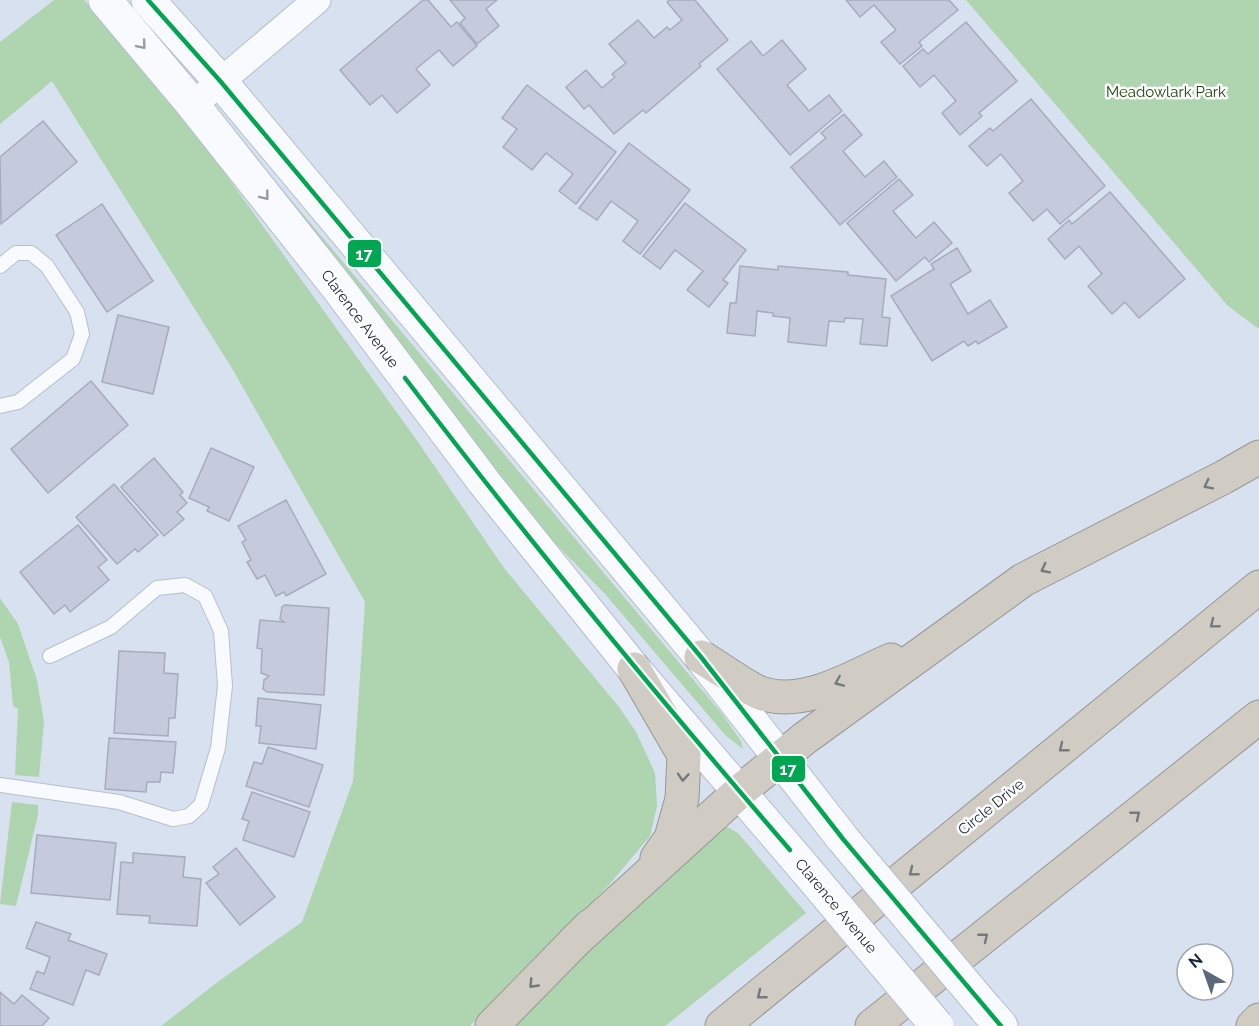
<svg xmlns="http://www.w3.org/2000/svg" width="1259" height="1026" font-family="Raleway,sans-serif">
<rect width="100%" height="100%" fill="#d8e1ef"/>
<g fill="#afd4b0">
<polygon points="54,0 84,0 126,46 206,147 418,442 504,568 619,707 636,732 655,773 657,806 650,836 609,885 470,1026 161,1026 219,981 302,922 353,781 365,602 233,370 52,81 0,124 0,42"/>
<polygon points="966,0 1259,0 1259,329 1228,306"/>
<polygon points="276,182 723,715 741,741 743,749 726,736 605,594 548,536 496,480"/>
<polygon points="0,598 18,624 37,680 44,722 39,777 15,775 18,709 13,706 9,662 0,637"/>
<polygon points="12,802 38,805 38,815 16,906 0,904"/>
<polygon points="727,827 738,833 806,913 665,1026 511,1026 706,832"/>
</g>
<g fill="#c5cadd" stroke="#a6acbe" stroke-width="1.5">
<polygon points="423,0 428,0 451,27 457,22 477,46 453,66 439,50 416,69 430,85 397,113 382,95 370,105 340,70"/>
<polygon points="450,0 497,0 486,9 499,26 477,44 460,23 465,18"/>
<polygon points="669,0 695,0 728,40 699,64 701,66 646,113 643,110 614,134 589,105 584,109 566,87 586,70 602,88 615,77 612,74 626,63 609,44 638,20 654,38 667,27 670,30 682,20 667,2"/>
<polygon points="846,0 949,0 958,10 919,42 922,46 900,64 881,42 896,30 874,5 860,17"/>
<polygon points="966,22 1017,81 979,113 982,116 960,135 942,113 956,101 934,75 920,87 903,66 923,49 928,54"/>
<polygon points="782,40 806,69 787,85 809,111 829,95 842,111 790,155 717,69 751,41 763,56"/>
<polygon points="527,85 616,152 576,204 559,191 573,174 546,153 532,170 503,147 517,129 502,118"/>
<polygon points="1031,99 1105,186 1060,224 1047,209 1033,221 1009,193 1023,181 1001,154 987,166 969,146 990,128 993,131"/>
<polygon points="844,114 862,135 843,151 865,177 884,161 897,177 840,225 791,167 826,138 821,133"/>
<polygon points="43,121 77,162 1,224 0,157"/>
<polygon points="629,143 690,190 640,254 623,241 638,221 611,201 597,220 579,208"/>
<polygon points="899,179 913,195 893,211 916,238 934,222 952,243 929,262 925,257 896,281 847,223"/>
<polygon points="1110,192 1185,279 1139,318 1125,302 1112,314 1088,286 1102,274 1079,246 1065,259 1048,239 1069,220 1072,224"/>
<polygon points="685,203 746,250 723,280 728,283 709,307 687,290 703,271 675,250 660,269 643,256"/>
<polygon points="102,204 153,281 107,312 56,235"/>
<polygon points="957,248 971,271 950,284 968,314 990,300 1007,327 978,344 976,341 968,346 964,341 932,361 891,296 934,269 931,264"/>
<polygon points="740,266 778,270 778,266 848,272 848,275 886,279 882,317 890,318 887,346 860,344 863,319 845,318 844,322 829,321 826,346 788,342 790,318 773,316 773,313 757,311 755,336 727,333 730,303 736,303"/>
<polygon points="118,315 169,327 153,394 102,382"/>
<polygon points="91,381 128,425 48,493 11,449"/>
<polygon points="211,448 254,467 229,521 207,511 209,507 189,498"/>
<polygon points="154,458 183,492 180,495 187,503 177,512 184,519 164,536 121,487"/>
<polygon points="114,484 158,535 138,552 135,549 117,564 76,517"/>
<polygon points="286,500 326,574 286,596 284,592 276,596 265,575 257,579 247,562 251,560 242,542 246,540 238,526"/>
<polygon points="78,525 107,560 98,567 109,580 70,612 65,605 54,614 20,572"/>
<polygon points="285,605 329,608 324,695 267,692 263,689 264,680 269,676 261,673 262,649 257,648 260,620 284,622 280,619 282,607"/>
<polygon points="119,651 165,653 164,673 178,674 175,718 169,718 168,736 114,733"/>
<polygon points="258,698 321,705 316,749 259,743 261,726 256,726"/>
<polygon points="109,738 176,742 173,773 161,772 160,782 147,782 146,792 105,789"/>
<polygon points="268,747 323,765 309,807 246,786 254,762 262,764"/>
<polygon points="252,792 310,812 294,857 243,840 249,821 242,819"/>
<polygon points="37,835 116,843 110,900 31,893"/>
<polygon points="236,848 275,897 240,925 206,883 219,874 213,867"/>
<polygon points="133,853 185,857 183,877 201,879 197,926 149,923 150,916 117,914 121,862 133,863"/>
<polygon points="36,922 71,934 68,940 107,954 99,975 86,970 73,1005 30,989 37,971 44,974 50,957 26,948"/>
<polygon points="0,992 14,1004 22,995 49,1018 42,1026 0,1026"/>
</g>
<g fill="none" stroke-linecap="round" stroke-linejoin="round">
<g stroke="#b4bfd2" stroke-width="16">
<g id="service">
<polyline points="0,266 16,253 31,253 47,266 77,312 82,334 73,359 18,402 0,406"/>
<polyline points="0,785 119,802 173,819 189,816 201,805 218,748 225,686 221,631 205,596 185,585 157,588 111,627 50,656"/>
</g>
</g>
<g stroke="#b4bfd2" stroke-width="29">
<polyline id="minor" points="193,105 317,0"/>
</g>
<g stroke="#b4bfd2" stroke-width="35">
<g id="secondary">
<polyline points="105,0 193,105 338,288 484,482 634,669 806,870"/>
<polyline points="148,0 221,82 701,657 843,839"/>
<polyline points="986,1009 1001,1026"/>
</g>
</g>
<g stroke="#989795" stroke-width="35">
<g id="motorway">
<path d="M701 657C717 666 745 687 760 693 805 708 851 677 891 660"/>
<polyline points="634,669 684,755 682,799 671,838 657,858"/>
<polyline points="574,942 739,792 805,738 1023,580 1224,477 1259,457"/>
<polyline points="492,1026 590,926"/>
<polyline points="722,1026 1259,587"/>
<polyline points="872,1026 1259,717"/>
<polyline points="1253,1026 1259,1020"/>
</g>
</g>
<use href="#service" stroke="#f9fafd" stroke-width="14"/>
<use href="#minor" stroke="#f9fafd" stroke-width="27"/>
<use href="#secondary" stroke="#f9fafd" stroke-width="33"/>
<use href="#motorway" stroke="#d0ccc4" stroke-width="33"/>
<g stroke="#b4bfd2" stroke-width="35" stroke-linecap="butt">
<g id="secondary-bridge">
<polyline points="843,839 986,1009"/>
<polyline points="806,870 937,1026"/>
</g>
</g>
<use href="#secondary-bridge" stroke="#f9fafd" stroke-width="33"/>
<g stroke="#fff" stroke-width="9">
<g id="bus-1">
<polyline points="148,0 221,82 701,657 843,839 1001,1026"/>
<path d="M405 378C528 540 657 696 790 850"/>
</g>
</g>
<use href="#bus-1" stroke="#00a651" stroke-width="4.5"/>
</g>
<defs><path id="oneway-chevron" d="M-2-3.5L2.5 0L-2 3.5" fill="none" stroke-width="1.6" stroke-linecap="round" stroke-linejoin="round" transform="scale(1.5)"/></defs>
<g stroke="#939ba7">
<use href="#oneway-chevron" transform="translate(142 45) rotate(50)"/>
<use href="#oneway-chevron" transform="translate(265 196) rotate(52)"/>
</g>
<g stroke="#747980">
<use href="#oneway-chevron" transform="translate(1208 485) rotate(153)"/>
<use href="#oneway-chevron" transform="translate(1045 569) rotate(153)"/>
<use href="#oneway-chevron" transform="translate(1214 624) rotate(141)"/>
<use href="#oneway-chevron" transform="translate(839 682) rotate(157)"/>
<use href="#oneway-chevron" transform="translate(1063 748) rotate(141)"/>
<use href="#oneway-chevron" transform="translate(683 777) rotate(94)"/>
<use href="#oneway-chevron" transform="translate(1136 815) rotate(-39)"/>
<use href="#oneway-chevron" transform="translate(913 872) rotate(141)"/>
<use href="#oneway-chevron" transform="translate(984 937) rotate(-39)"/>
<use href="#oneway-chevron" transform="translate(533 984) rotate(134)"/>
<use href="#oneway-chevron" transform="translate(761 995) rotate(141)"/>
</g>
<g text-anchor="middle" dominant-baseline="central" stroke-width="5" stroke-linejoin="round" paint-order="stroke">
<g font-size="15" fill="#194907" stroke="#fff">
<text x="1166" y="92">Meadowlark Park</text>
</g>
<g font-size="15" fill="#17263d" stroke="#fff">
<text transform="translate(360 319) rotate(53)">Clarence Avenue</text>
<text transform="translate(991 807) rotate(-39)">Circle Drive</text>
<text transform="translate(836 906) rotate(50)">Clarence Avenue</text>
</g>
</g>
<g stroke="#fff" stroke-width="2">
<rect x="347" y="239" width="35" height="29" rx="6" fill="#00a651"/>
<rect x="771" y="755" width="35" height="28" rx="6" fill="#00a651"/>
</g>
<g font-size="16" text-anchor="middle" font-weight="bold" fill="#fff">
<text x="364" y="260">17</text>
<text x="788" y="775">17</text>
</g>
<g transform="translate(1205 972) rotate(320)"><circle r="28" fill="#ffffff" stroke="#a2a8b1" stroke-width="1.5"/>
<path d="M0-4.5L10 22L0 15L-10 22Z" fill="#5b677b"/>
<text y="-9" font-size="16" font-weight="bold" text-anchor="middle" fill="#17263d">N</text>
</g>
</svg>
